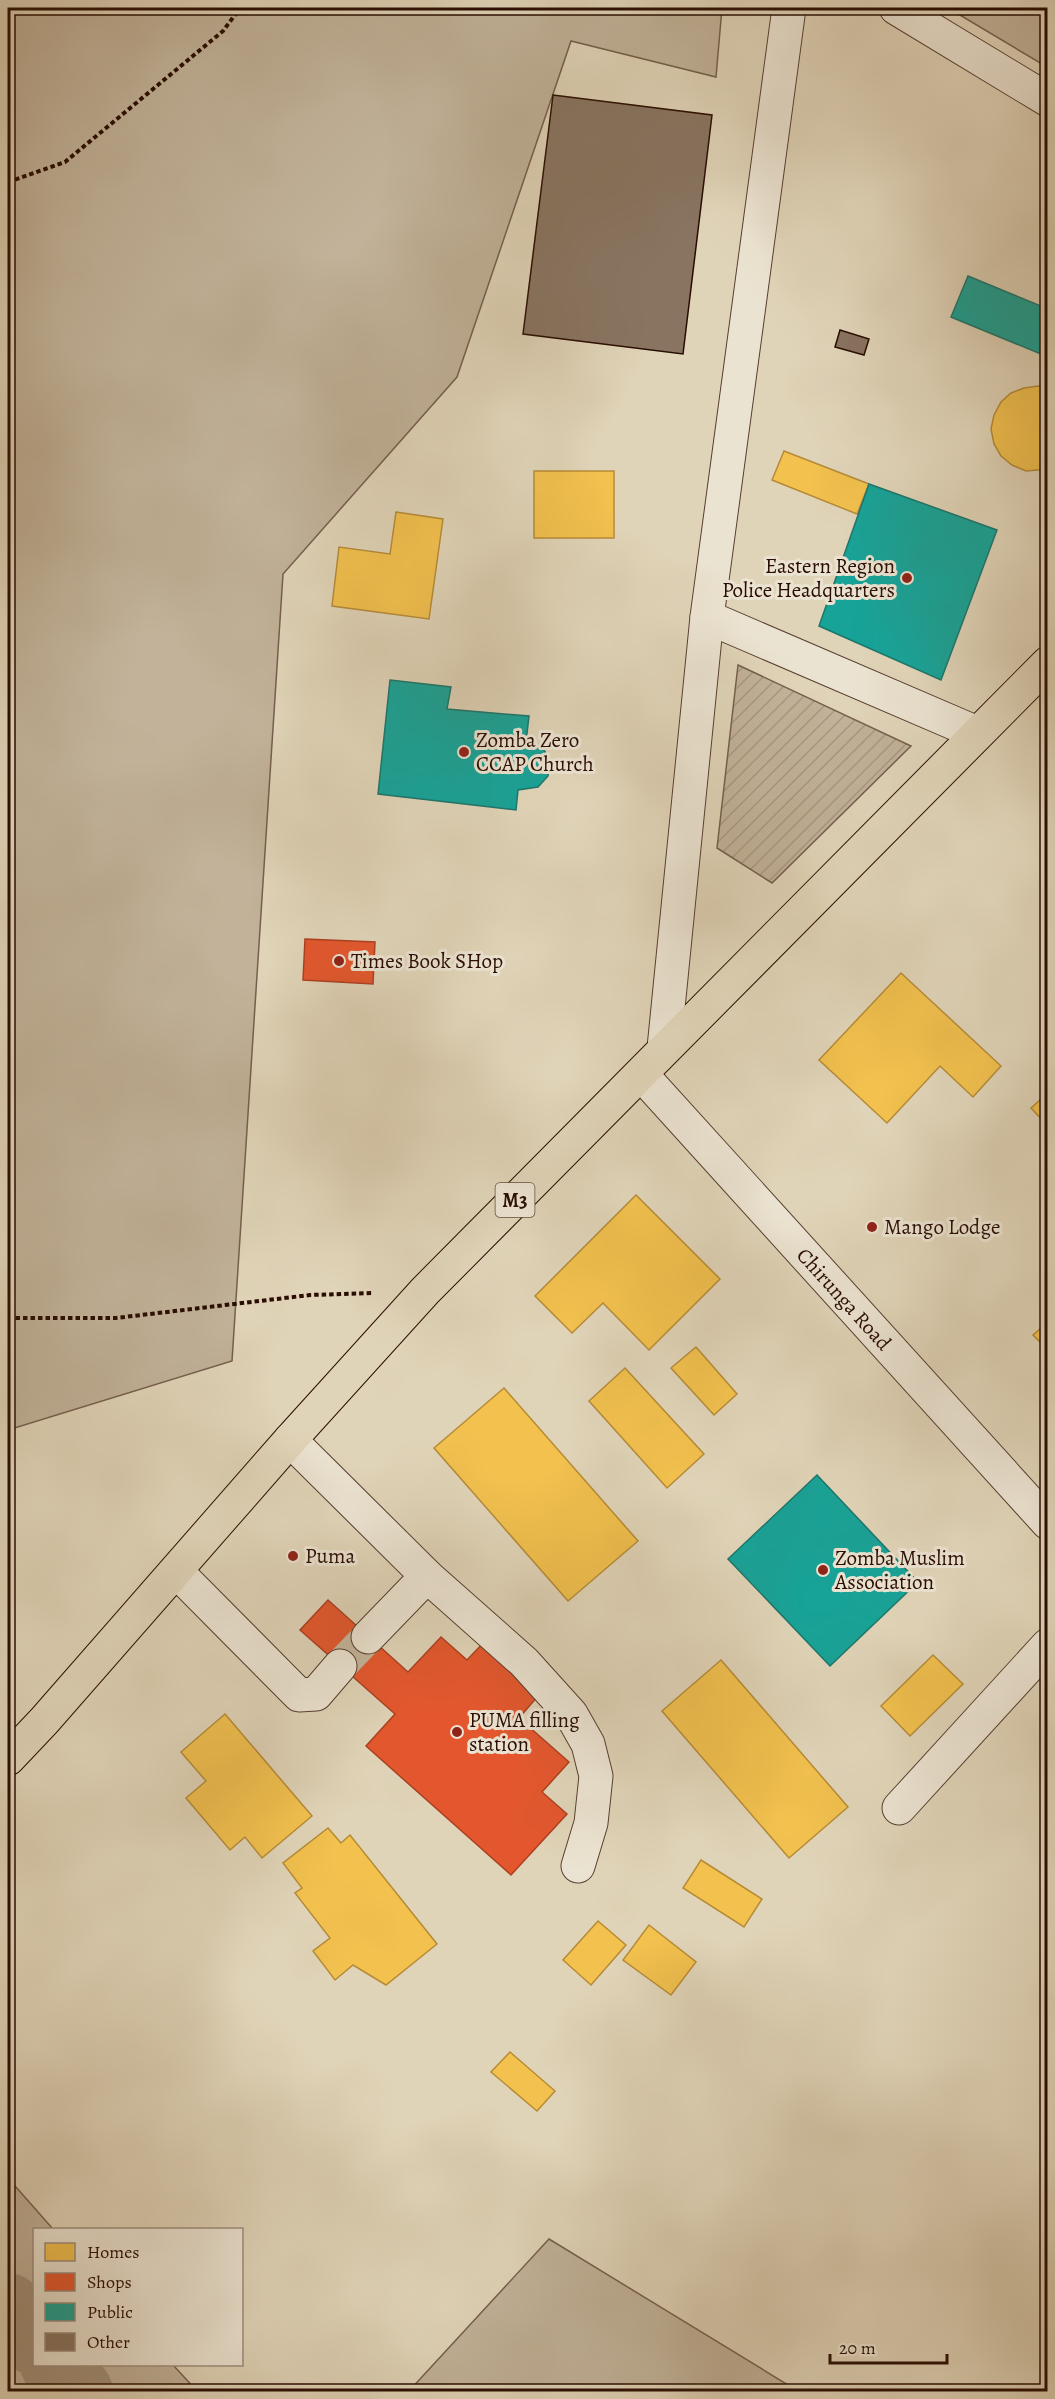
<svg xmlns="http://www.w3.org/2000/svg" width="1055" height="2399" font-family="Alegreya,serif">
<defs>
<pattern id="garden-furrows" width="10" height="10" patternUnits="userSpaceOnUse" patternTransform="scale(1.5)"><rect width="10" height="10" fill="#c1b299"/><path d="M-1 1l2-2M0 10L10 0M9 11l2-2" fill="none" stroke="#a69882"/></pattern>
</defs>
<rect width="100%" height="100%" fill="#e0d4b8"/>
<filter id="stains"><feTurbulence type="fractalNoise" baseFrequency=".00333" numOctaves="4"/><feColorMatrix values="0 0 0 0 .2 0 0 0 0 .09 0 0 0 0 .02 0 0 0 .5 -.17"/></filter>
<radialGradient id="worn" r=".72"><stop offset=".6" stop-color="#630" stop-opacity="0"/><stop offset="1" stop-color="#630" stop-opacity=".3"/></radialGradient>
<g fill="#c1b299" stroke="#755f4e" stroke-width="1.5">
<polygon points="8,8 722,8 716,77 571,41 457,377 283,574 232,1361 8,1430"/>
<polygon points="948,8 1047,8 1047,67"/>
<polygon points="8,2178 53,2229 34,2230 34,2364 173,2365 197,2391 8,2391"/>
<polygon points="549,2239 798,2391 409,2391"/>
</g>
<polygon fill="url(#garden-furrows)" stroke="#755f4e" stroke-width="1.5" points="738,665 911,746 772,883 717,848"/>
<g fill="#f2c14e" stroke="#b68b37" stroke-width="1.5">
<polygon points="1038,386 1048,389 1048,469 1026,471 1012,465 1001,456 994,444 991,429 994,415 1001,402 1011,393 1024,388"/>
<polygon points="784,451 869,484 857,514 772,480"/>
<rect x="534" y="471" width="80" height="67"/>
<polygon points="396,512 443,519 429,619 332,606 339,547 390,554"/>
<polygon points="901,973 1001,1066 973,1097 940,1066 887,1123 819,1060"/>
<polygon points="1048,1093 1048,1126 1031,1108"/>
<polygon points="636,1195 720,1279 649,1350 603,1303 572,1333 535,1296"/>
<polygon points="1048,1322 1048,1350 1033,1335"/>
<polygon points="696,1347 737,1394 714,1415 671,1368"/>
<polygon points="625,1368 704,1454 667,1488 589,1401"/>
<polygon points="504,1388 638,1541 568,1601 434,1448"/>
<polygon points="933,1655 963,1684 910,1736 881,1706"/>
<polygon points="721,1660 848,1807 789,1858 662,1711"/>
<polygon points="225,1714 312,1816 262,1858 245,1837 230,1850 186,1798 206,1781 181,1752"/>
<polygon points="328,1828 341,1843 350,1835 437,1944 386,1985 353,1965 335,1980 313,1951 330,1938 295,1893 302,1888 283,1863"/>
<polygon points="701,1860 762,1899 744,1927 683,1888"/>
<polygon points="598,1921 626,1945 591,1985 563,1960"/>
<polygon points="649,1925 696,1962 671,1995 623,1960"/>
<polygon points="510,2052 555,2091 537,2111 491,2072"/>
</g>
<g fill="#e4572e" stroke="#ac4021" stroke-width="1.5">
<polygon points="305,939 375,942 373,984 303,980"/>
<polygon points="328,1600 408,1672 441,1637 467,1660 487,1639 544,1689 519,1718 569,1762 542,1792 567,1814 511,1875 366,1746 395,1714 300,1630"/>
</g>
<g fill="#17a398" stroke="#1c766b" stroke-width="1.5">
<polygon points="968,276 1048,309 1048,357 951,317"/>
<polygon points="869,484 997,530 941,680 819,626"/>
<polygon points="390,680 451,687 447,709 529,716 526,742 541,745 550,760 548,776 538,787 518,790 516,810 378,794"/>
<polygon points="817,1475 918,1582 830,1666 728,1559"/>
</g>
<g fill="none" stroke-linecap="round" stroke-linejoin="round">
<g stroke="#a2907a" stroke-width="70">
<polyline points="8,2308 34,2340"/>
<polyline points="55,2364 78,2392"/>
</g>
</g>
<g fill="#887461" stroke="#290c02" stroke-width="1.5">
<polygon points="553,95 712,115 683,354 523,334"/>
<polygon points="840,330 869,339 864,355 835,347"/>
</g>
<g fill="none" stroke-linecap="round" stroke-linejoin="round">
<polyline stroke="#c5b69d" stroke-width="33" stroke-dasharray="33 16" stroke-linecap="butt" points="340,1666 368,1637"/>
<g stroke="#573e30" stroke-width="35">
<g id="minor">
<polyline points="896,8 1048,100"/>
<polyline points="707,617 977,733"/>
<polyline points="664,1048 707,617 789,8"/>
<polyline points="641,1074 1048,1523"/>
<polyline points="290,1440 427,1576 524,1662 571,1714 588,1744 596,1776 591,1823 578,1866"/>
<polyline points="176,1571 299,1695 316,1694 340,1666"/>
<polyline points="368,1637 427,1576"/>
<polyline points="899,1808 1048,1645"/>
</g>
</g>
<g stroke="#290c02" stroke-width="35">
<polyline id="highway" points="8,1759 44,1721 290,1440 425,1291 1048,663"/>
</g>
<g stroke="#290c02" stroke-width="4" stroke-dasharray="4.5 3" stroke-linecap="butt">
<polyline points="8,182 65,162 223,31 240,8"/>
<polyline points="8,1318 116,1318 310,1295 374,1293"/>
</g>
<use href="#minor" stroke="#ebe3d1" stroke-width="33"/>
<use href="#highway" stroke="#e0d4b8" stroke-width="33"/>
</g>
<g fill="#8f2418" stroke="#ebe3d1" stroke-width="2">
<circle cx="907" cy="578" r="6"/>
<circle cx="464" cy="752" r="6"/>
<circle cx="339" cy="961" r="6"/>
<circle cx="872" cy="1227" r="6"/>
<circle cx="293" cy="1556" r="6"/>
<circle cx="823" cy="1570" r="6"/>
<circle cx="457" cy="1732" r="6"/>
</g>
<g text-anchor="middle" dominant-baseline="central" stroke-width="6" stroke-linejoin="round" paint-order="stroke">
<rect fill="#ebe3d1" stroke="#634c40" stroke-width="1.5" x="495.5" y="1183" width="39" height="34" rx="4.5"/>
<g font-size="20" font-weight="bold" fill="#290c02">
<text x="515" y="1200">M3</text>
</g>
<g font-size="21" fill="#290c02" stroke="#ebe3d1" text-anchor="start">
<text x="895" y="566" text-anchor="end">Eastern Region<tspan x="895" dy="24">Police Headquarters</tspan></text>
<text x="476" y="740">Zomba Zero<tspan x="476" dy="24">CCAP Church</tspan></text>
<text x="351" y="961">Times Book SHop</text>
<text x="884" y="1227">Mango Lodge</text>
<text x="305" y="1556">Puma</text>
<text x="835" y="1558">Zomba Muslim<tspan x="835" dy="24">Association</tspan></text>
<text x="469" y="1720">PUMA filling<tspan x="469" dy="24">station</tspan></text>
</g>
<g font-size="21" fill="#290c02" stroke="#ebe3d1">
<text transform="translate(844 1299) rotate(48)">Chirunga Road</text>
</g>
</g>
<rect width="1055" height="2399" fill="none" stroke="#e0d4b8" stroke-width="30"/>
<rect x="9" y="9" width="1037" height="2381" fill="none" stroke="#290c02" stroke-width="3"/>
<rect x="15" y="15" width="1025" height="2369" fill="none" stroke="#290c02" stroke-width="1.5"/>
<rect x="33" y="2228" width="210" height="138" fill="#ebe3d1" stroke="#9d8d7e" stroke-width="1.5"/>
<rect x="45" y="2243" width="30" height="18" fill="#f2c14e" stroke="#9d8d7e" stroke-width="1.5"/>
<text x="87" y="2258" font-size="18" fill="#290c02">Homes</text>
<rect x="45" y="2273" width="30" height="18" fill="#e4572e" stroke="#9d8d7e" stroke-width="1.5"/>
<text x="87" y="2288" font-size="18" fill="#290c02">Shops</text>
<rect x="45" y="2303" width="30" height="18" fill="#17a398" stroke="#9d8d7e" stroke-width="1.5"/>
<text x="87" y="2318" font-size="18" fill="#290c02">Public</text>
<rect x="45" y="2333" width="30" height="18" fill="#887461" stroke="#9d8d7e" stroke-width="1.5"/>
<text x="87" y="2348" font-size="18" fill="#290c02">Other</text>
<path d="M830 2354v9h117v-9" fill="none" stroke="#290c02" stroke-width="3"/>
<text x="839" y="2354" font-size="18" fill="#290c02" stroke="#ebe3d1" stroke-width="4.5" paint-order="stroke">20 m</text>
<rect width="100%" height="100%" filter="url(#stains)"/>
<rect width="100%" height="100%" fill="url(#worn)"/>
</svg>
